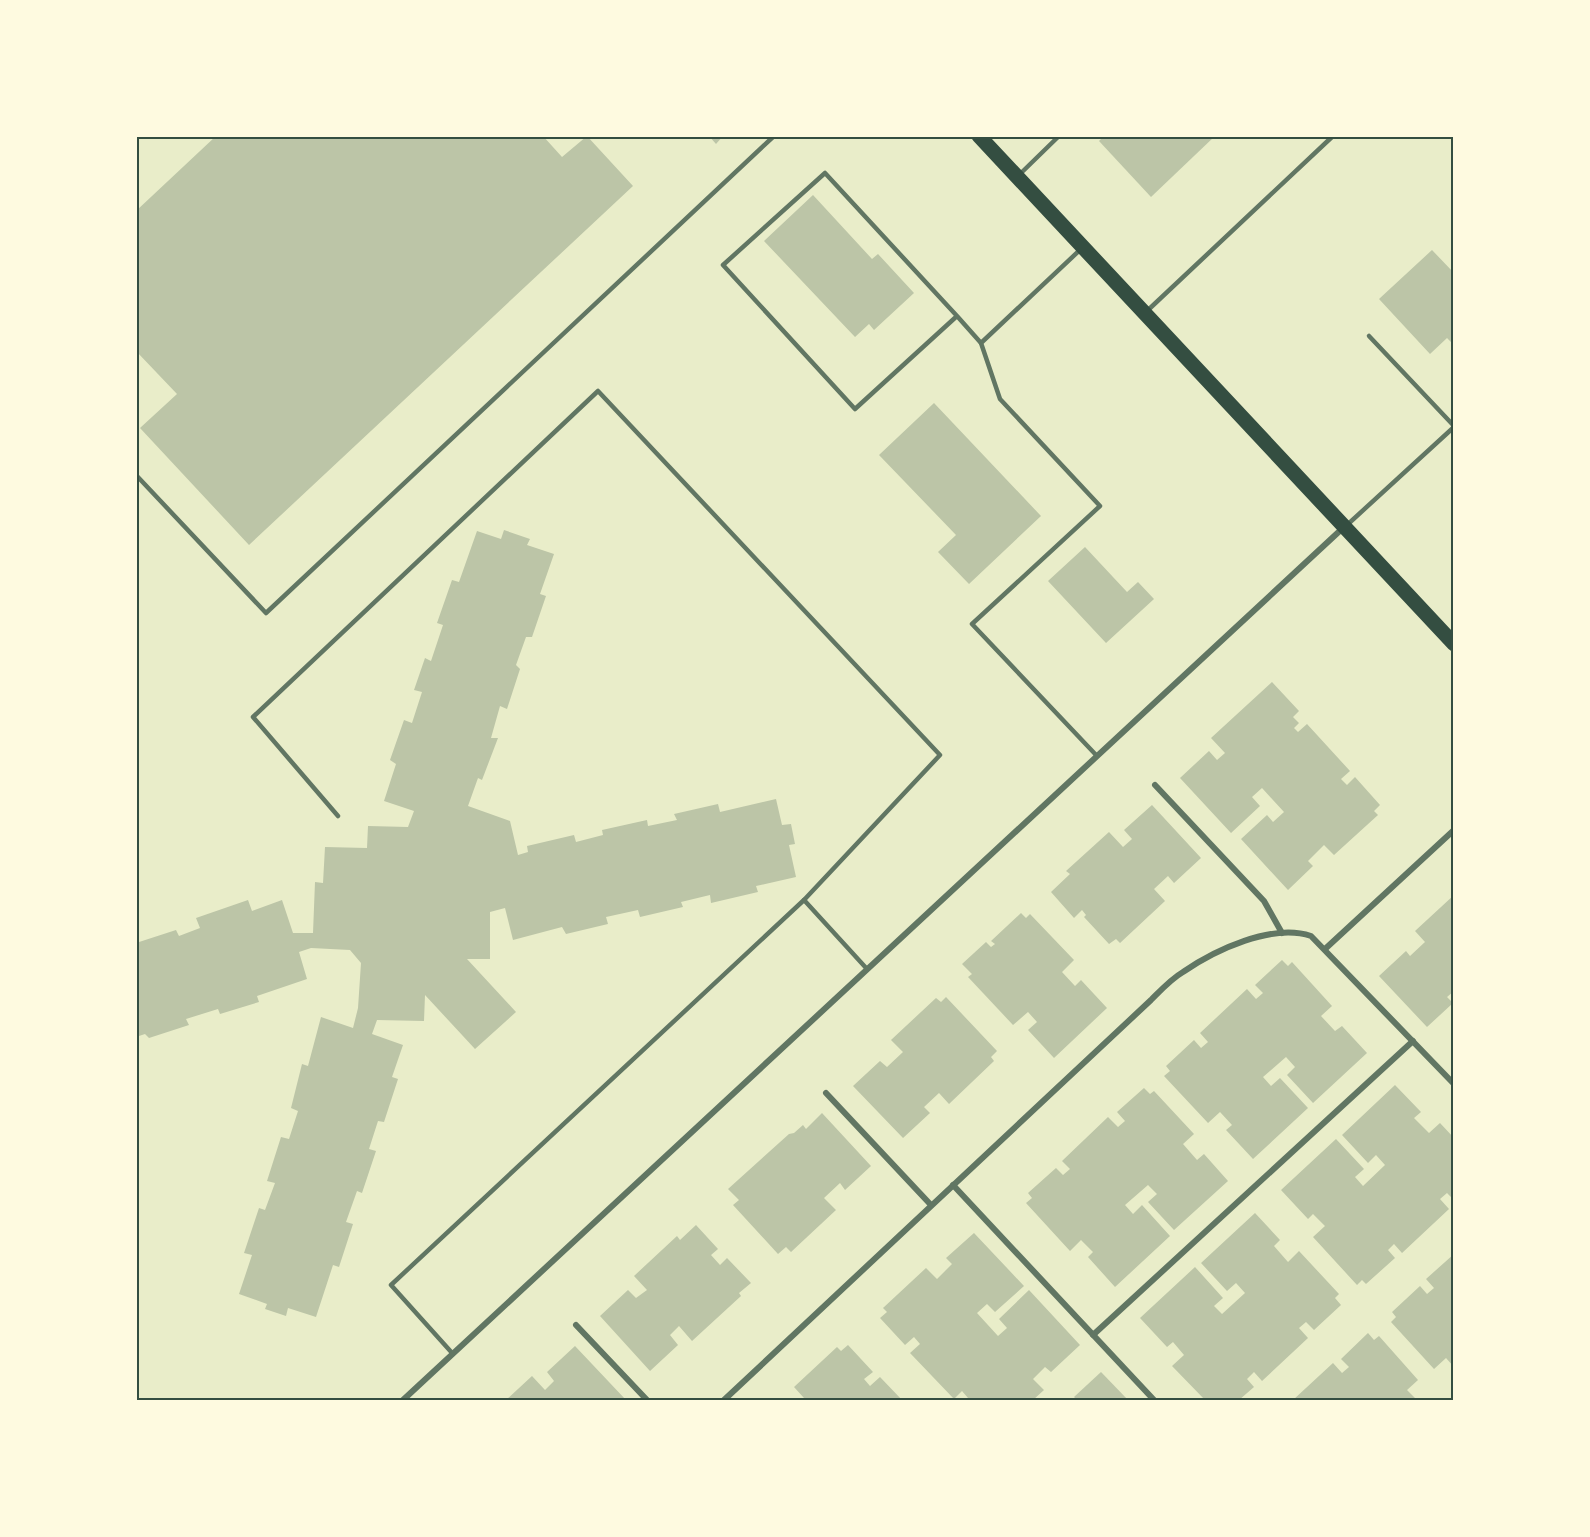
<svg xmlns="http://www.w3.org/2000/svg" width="1590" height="1537" font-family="'Exo 2',sans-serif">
<rect width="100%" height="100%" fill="#e9edc9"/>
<g fill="#bcc5a7">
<polygon points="216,136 543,136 562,157 587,136 633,186 249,545 140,428 177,394 136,351 136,211"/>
<polygon points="709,136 723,136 716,144"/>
<polygon points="1104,136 1215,136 1151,197 1099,141"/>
<polygon points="813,195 872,259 878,254 914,293 874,330 869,324 855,337 764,241"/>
<polygon points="1432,250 1454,273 1454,345 1447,338 1430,354 1379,299"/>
<polygon points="934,403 1041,516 969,584 938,552 956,535 879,455"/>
<polygon points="504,530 530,539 527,545 554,554 540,594 546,596 532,637 526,637 516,665 520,669 507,709 500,706 491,738 498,738 482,780 478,778 468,806 510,821 518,855 528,852 527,846 574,835 576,842 603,835 602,830 647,820 648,826 677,820 674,814 718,804 720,812 776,799 782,825 791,824 795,844 789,845 796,877 756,886 758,892 711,903 710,895 681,902 683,907 640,917 638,910 606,917 608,924 566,934 562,927 513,940 505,908 490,912 490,959 467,959 516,1012 475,1049 425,995 424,1021 377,1020 372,1034 403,1045 392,1077 398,1079 384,1122 378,1121 369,1149 376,1151 362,1193 357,1191 346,1222 353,1224 339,1267 333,1265 316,1317 288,1308 286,1316 265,1309 267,1304 239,1294 252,1255 244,1253 259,1208 265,1210 275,1183 267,1181 281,1137 289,1139 298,1111 291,1108 302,1064 308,1066 321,1017 353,1028 358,1008 361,963 350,950 311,948 299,952 307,979 257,996 259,1002 220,1014 218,1009 186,1019 189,1025 149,1038 145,1034 136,1037 136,943 176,930 179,936 200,928 196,918 248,900 252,911 282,900 293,933 313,933 315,882 323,883 325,847 367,848 368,826 408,827 414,811 384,801 396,764 390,760 404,720 412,723 422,692 414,690 425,658 431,661 443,625 437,623 452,580 459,582 477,531 501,539"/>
<polygon points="1085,547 1127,592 1138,582 1154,599 1106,643 1048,581"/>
<polygon points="1272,682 1299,711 1293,717 1299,723 1294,728 1298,732 1307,724 1350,771 1341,779 1347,785 1355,777 1380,805 1374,811 1378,815 1334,855 1324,845 1308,861 1313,866 1288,890 1241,839 1267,815 1273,822 1284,812 1262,788 1252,797 1260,806 1231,833 1180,778 1209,751 1217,760 1225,753 1211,738"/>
<polygon points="1152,805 1201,858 1174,883 1168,876 1154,889 1165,901 1120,943 1116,939 1109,944 1084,917 1086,915 1082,910 1074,918 1051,892 1070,874 1066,871 1109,832 1123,847 1132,839 1124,830"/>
<polygon points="1454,895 1454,991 1447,997 1453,1003 1427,1027 1379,976 1406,951 1410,956 1425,942 1415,931"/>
<polygon points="1021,913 1026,918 1030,914 1074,960 1062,972 1075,986 1081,980 1107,1008 1054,1058 1028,1030 1037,1022 1028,1012 1013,1025 968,977 972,974 962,964 986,942 991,947 995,944 991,941"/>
<polygon points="1282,960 1288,966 1292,962 1332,1006 1321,1016 1335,1031 1342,1026 1367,1053 1313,1103 1287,1075 1295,1067 1286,1057 1263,1077 1271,1086 1280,1078 1308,1108 1253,1159 1226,1130 1232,1125 1220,1112 1208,1123 1164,1076 1170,1071 1166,1066 1194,1040 1201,1048 1208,1042 1200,1033 1247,989 1256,999 1263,993 1255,985"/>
<polygon points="946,997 997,1051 991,1057 994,1061 949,1104 939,1093 924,1107 930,1113 903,1138 853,1086 880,1061 887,1067 903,1052 891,1040 936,998 941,1002"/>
<polygon points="1395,1085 1421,1112 1414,1118 1429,1133 1440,1123 1454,1138 1454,1200 1447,1193 1440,1199 1449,1209 1402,1253 1394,1244 1388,1250 1395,1258 1366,1284 1362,1280 1357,1285 1313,1237 1325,1226 1313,1214 1308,1219 1281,1190 1336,1139 1364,1169 1355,1177 1363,1186 1385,1165 1376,1155 1368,1163 1342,1135"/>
<polygon points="1144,1088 1150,1094 1154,1091 1194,1134 1183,1144 1197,1160 1204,1154 1228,1181 1174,1230 1148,1202 1157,1194 1148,1185 1125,1205 1133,1214 1142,1205 1170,1236 1115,1287 1088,1257 1093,1252 1081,1240 1070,1251 1026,1203 1032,1198 1028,1193 1056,1168 1063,1175 1070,1169 1062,1161 1108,1117 1118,1127 1125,1121 1117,1112"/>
<polygon points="822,1113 871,1166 845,1190 840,1183 824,1198 836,1210 791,1252 786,1247 778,1254 733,1205 739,1200 728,1189 789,1134 794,1133 803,1125 806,1129"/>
<polygon points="1255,1213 1280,1240 1274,1246 1288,1262 1299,1251 1339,1294 1335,1298 1341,1305 1314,1330 1306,1322 1299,1328 1308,1338 1262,1381 1254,1372 1247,1379 1254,1387 1239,1400 1205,1400 1172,1366 1184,1355 1173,1342 1167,1347 1140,1318 1195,1267 1223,1298 1214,1306 1222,1314 1245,1293 1236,1283 1227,1291 1201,1263"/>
<polygon points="696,1225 718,1249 711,1255 720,1265 727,1258 751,1283 739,1293 741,1296 692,1341 679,1326 670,1335 678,1345 650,1371 600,1316 628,1290 636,1298 647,1290 634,1276 677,1236 680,1240"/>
<polygon points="974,1233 1024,1286 995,1312 987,1304 977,1313 998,1336 1007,1328 999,1319 1029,1290 1080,1345 1051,1372 1045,1367 1033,1379 1044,1390 1033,1400 966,1400 968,1398 962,1391 954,1399 910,1353 920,1344 914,1337 905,1345 880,1318 887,1312 883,1308 926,1268 937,1279 952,1264 946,1258"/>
<polygon points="1454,1254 1454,1367 1446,1358 1434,1369 1391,1322 1396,1317 1392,1312 1420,1286 1427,1294 1434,1288 1426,1279"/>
<polygon points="1368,1333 1374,1340 1379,1336 1418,1380 1407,1390 1417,1400 1293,1400 1333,1363 1342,1373 1349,1367 1341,1359"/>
<polygon points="848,1345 873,1372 864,1379 870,1386 880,1377 902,1400 802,1400 804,1398 794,1387 837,1347 841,1351"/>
<polygon points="575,1346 626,1400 506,1400 532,1376 545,1390 554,1381 547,1372"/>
<polygon points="1101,1372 1128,1400 1077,1400 1074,1397"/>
</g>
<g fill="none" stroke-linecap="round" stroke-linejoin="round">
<g stroke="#617663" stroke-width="4.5">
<polyline points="1020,174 1059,136"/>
<polyline points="1082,248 981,343 1000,399 1100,506 972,624 1097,756"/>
<polyline points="1147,311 1333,136"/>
<polyline points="957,316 825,173 723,265 855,409 957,316 981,343"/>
<polyline points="1369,336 1454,426"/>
<polyline points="136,475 266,613 774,136"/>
<polyline points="1347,525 1454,427"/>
<polyline points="338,816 253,717 598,391 940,755 804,900 391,1285 453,1354"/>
<polyline points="804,900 867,969"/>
</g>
<g stroke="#617663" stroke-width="6">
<polyline points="1155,785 1264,901 1282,933"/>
<polyline points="1325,949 1454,830"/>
<polyline points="826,1093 931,1205"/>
<polyline points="953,1185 1154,1400"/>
<polyline points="576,1325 647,1400"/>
<polyline points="1093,1335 1413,1041"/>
<polyline points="403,1400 1344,527"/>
<path d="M724 1400 1151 1000C1161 990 1171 979 1183 972 1215 950 1272 923 1311 936L1454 1084"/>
</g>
<polyline stroke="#344e41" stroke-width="15" points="979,136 1454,644"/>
</g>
<rect width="1590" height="1537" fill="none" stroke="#fefae0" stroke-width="276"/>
<rect x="138" y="138" width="1314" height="1261" fill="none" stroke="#344e41" stroke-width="2"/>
</svg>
